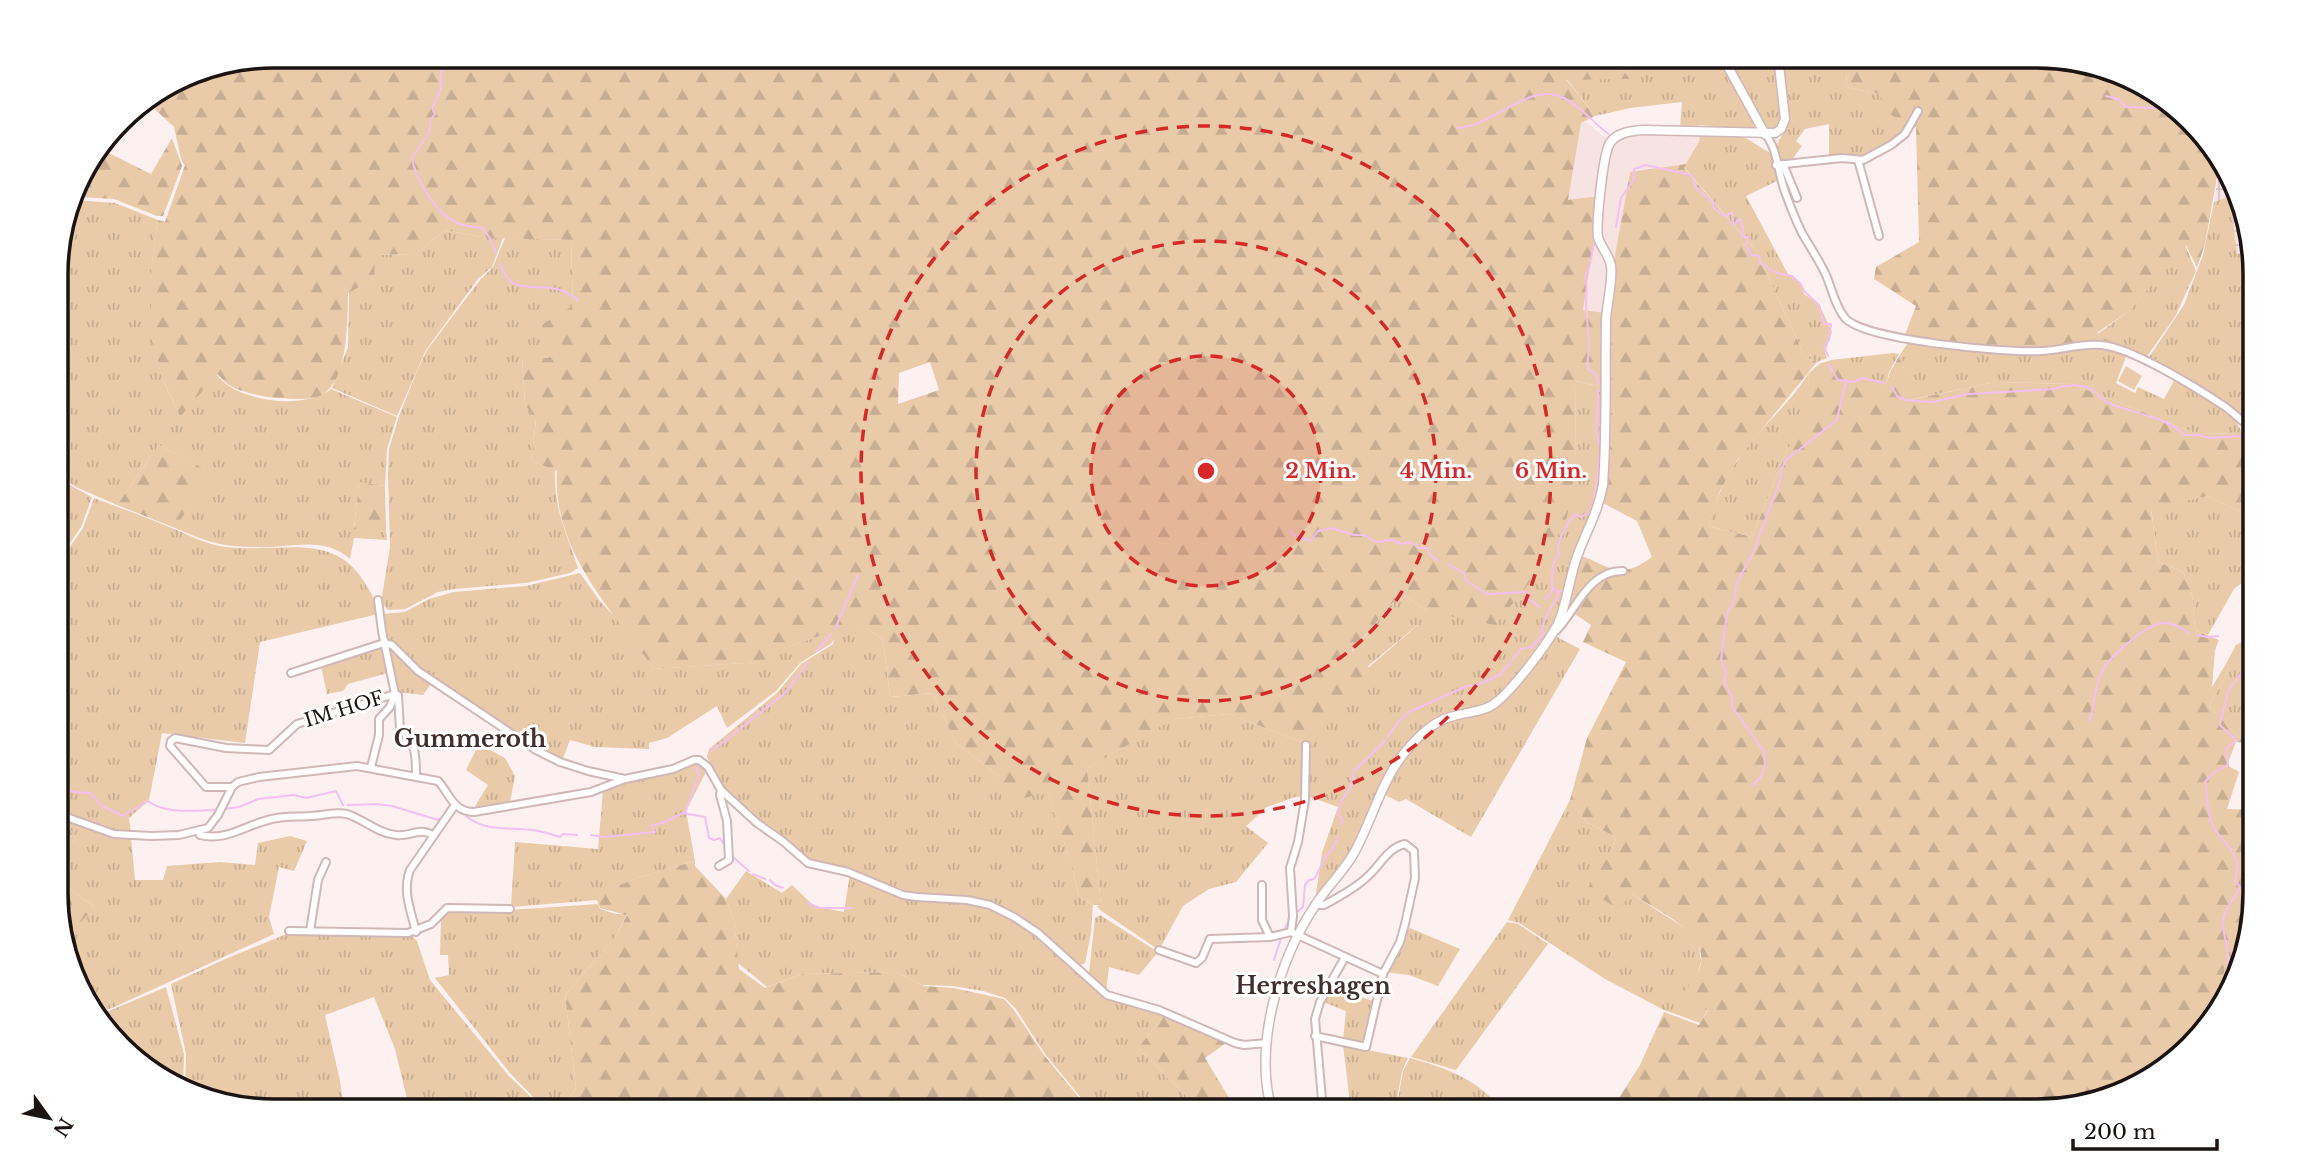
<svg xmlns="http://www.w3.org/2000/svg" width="2311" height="1167" font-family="'Libre Baskerville',serif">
<defs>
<pattern id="industrial-grid" width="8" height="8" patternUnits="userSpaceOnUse" patternTransform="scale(1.75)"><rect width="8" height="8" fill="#f8e3e3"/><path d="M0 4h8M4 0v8" fill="none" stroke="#d4c2c2"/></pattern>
<pattern id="grass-tufts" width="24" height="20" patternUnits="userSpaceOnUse" patternTransform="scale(1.75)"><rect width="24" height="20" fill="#e9caa9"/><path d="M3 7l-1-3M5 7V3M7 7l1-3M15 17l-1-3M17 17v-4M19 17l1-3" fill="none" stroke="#c7ad91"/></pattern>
<pattern id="forest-firs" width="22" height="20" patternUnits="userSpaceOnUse" patternTransform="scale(1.75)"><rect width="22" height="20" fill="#e9caa9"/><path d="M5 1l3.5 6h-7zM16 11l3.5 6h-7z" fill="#c7ad91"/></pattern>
</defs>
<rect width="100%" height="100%" fill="#fcf1f0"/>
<g fill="#f8e3e3">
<polygon points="1585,121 1608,140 1598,196 1567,201 1581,123"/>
<polygon points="1631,134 1700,135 1699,142 1686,164 1630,172 1614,261 1600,238 1607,160 1614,142"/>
<polygon points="1596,227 1596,240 1607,267 1605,313 1583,310"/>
</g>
<polygon fill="url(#industrial-grid)" points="2219,170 2222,170 2253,246 2253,251 2237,254 2230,196 2214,202"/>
<g fill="url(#grass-tufts)">
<polygon points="1613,56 1678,56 1679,63 1721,59 1754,123 1754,127 1751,130 1701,125 1680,128 1682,102 1630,108 1595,116 1567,79 1630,79"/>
<polygon points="1725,56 1776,56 1783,114 1777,128 1772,130 1763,126"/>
<path d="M1780 56H1848L1846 87 1880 94 1910 124C1902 137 1879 154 1864 156 1853 158 1840 156 1829 157V124L1805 129 1796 141 1802 146 1791 161H1783L1778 159C1773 142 1781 142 1785 128 1787 117 1781 70 1780 56Z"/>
<polygon points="1700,135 1744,137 1770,153 1779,180 1746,196 1788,274 1800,282 1804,294 1819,304 1832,332 1825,352 1827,358 1817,362 1805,357 1757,252 1684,167 1699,142"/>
<polygon points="2230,196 2237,254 2253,251 2254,425 2147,360 2184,305 2203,255 2214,202"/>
<path d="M73 200 115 203 158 220C149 265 149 315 158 361 161 379 172 399 180 416L216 374C220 378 224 383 229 386 256 403 306 408 331 389L397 417 387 449 385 486 359 483 354 528 386 532 387 540 354 538 350 559C330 541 308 544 283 546 266 548 249 547 233 546 212 544 194 536 175 528L211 473 159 445 117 505 76 487 57 474V260Z"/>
<polygon points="445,230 488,238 503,238 492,267 478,279 426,350 397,416 332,388 348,347 349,292 375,279 373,255 416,254"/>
<path d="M505 238 571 240 573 306 553 359H522L525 404 536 420 531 461 555 470C554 511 566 531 578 568L570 573 526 583 454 589 438 592 405 609 388 610 381 602 390 548 388 475 389 449 399 416 417 371 427 350 480 280 493 267Z"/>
<polygon points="2185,245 2196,271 2175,317 2145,359 2096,335 2129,311"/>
<path d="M1910 340 2101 346 2127 354 2116 383 2135 393 2138 387 2164 399 2175 379C2199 393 2232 406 2242 433L2198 434 2072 384 1996 382 1909 400 1901 353Z"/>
<polygon points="1893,353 1899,354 1889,372 1886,385 1880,382 1844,376 1831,360"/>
<path d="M1809 373 1807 416 1786 453 1752 537 1708 526C1715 503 1723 482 1737 461 1758 429 1789 405 1809 373Z"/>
<polygon points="1575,381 1603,387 1602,470 1599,501 1552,631 1505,690 1488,705 1450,714 1429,723 1407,746 1368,816 1350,854 1315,900 1322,853 1338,807 1310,797 1295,797 1267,807 1246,826 1268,843 1236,882 1209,889 1183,906 1159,950 1100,910 1097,906 1101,905 1087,768 1173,719 1229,714 1306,744 1370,670 1368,668 1427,617 1367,667 1352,652 1401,593 1428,612 1576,464"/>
<polygon points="57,476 75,488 92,497 81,527 57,562"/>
<path d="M2207 496 2254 518 2247 574 2254 534V646C2241 627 2248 601 2247 579L2234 589 2208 635 2197 631C2192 620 2195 612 2193 601 2192 590 2187 581 2183 572L2158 562 2151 508Z"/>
<path d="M94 498C121 508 148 518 174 529 189 535 204 543 220 546 274 556 334 527 366 585 373 596 377 602 378 614L260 642 245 743 162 733 149 800 129 818 131 833 108 831 58 811 57 565 83 528Z"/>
<polygon points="580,573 599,600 619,621 654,669 760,662 795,644 820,636 833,640 832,643 800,663 776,691 727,728 717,706 667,738 649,743 649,749 595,747 570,740 562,761 537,748 419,670 394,643 385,641 382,614 405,612 429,599 454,592 526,586"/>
<path d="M868 629 883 639 890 697 933 693 956 743 1000 777 1047 791C1058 826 1072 861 1079 897L1093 905 1091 933 1085 963 1079 966 1018 915 988 901 966 897 918 895 853 871 816 863 759 821 719 784 707 757 709 749 777 693 801 664 833 644 834 639Z"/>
<polygon points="1555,636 1580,649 1471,837 1406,799 1399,802 1383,794 1394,772 1411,750 1433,729 1451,720 1482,713"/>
<polygon points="2248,639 2254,648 2255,742 2245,743 2209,706 2229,670 2227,662 2236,645"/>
<polygon points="382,646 388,673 348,684 343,691 327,694 321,666"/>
<polygon points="389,646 402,660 431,684 423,695 398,692"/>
<polygon points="479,744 505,758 515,776 510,802 474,808 488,785 466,770"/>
<polygon points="694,763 701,763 707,770 686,811 695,861 640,877 596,895 597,900 511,907 515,842 598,849 603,790 630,780 676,771"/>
<polygon points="1570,800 1588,823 1616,837 1612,855 1632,894 1691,932 1698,942 1701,961 1696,980 1708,1009 1700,1023 1664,1010 1605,979 1519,923 1508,920"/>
<polygon points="65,820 106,836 131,837 135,880 163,880 167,866 220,862 255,865 258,843 290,836 307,841 294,871 279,867 269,917 274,934 112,1008 96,1013 63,933 95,907 72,891 58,878 58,846 76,840"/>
<polygon points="746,871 782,893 792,885 814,906 844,912 850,874 903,896 972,903 991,908 1013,919 1036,935 1106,997 1164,1015 1138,1048 1201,1111 1092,1111 1045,1054 1016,1009 1005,998 983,991 953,986 922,985 896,972 803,974 767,987 738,963 734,920 726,899"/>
<polygon points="598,904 600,909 616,914 627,914 616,936 565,995 576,1088 559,1111 556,1111 538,1102 510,1073 435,978 449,975 448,955 440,955 441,920 452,909 510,910"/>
<polygon points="1100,915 1158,952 1139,975 1109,967 1106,992 1089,973 1095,918"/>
<polygon points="1507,922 1518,924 1548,944 1456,1070 1411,1057"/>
<polygon points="2231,927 2246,932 2233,989 2219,1004"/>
<polygon points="1410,928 1460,949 1438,986 1409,975 1384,972 1406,931"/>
<polygon points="289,933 412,936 417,941 430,980 508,1075 537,1103 532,1111 410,1111 395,1049 374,997 325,1015 340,1081 344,1111 274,1111 185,1090 186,1054 171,984 223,960"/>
<polygon points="166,987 184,1054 183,1090 178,1089 101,1025 97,1016"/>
<polygon points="1330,987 1373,1001 1364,1045 1343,1041 1346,1011 1323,1002"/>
<polygon points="1343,1045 1408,1058 1402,1071 1395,1111 1351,1111"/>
<path d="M1410 1058C1450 1069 1476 1079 1504 1111H1396L1403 1071Z"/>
</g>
<g fill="url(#forest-firs)" fill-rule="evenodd">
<path d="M274 56H1613L1630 79 1567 80 1595 116 1581 123 1568 200 1598 196 1596 227 1583 310 1605 313 1603 387 1575 381 1576 464 1567 517 1540 570 1495 625 1428 612 1401 593 1352 651 1371 670 1311 746 1229 714 1174 719 1087 768 1101 905H1093L1079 897C1072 861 1058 827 1047 791L1002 805 1000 777 956 743 933 693 890 697 883 639 868 629 833 640 820 636 795 644 761 662 654 669C611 609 552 550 557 471L531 461 536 421 525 404 522 358H553L541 325 573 306 571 240 488 238 445 230 416 254 374 255 375 279 348 293C347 320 349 378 323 394 312 401 293 399 280 398 266 398 240 392 229 385 224 382 221 377 217 374L180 417C173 399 161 380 158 361 148 316 149 265 158 220L165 222 185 165 181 159 174 127 146 101 191 72ZM930 362 939 390 898 404 899 373Z"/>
<path d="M1848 56H2037L2133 78 2210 142 2222 170 2218 171 2205 244 2197 268 2186 245 2129 311 2098 332 2097 335 2118 345V348C2091 342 2065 351 2038 350 1993 349 1949 342 1904 337L1916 306 1874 279 1876 267 1919 242 1916 127 1883 111 1880 94 1846 87Z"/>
<polygon points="172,138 182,166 163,216 157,216 114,199 81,197 93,159 101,149 151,174"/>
<path d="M1686 164 1684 168 1757 252 1805 357 1817 362 1737 460 1720 491 1708 526 1752 537 1786 453 1806 416 1809 373 1819 364 1831 360 1845 376 1880 382 1886 385 1890 372 1901 353 1910 400 1996 382 2072 384 2198 434 2242 433 2246 449 2254 454V518L2207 496 2151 509 2158 562 2183 572C2187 581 2192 590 2193 601 2195 612 2192 620 2197 631L2219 640 2215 650 2212 687 2227 662 2229 670 2209 706 2245 743 2236 742 2227 765 2239 772 2227 809 2255 810V893L2246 932 2231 928 2219 1004 2158 1074 2051 1111 1612 1109 1640 1065 1664 1012 1699 1025 1708 1010 1681 994C1734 944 1671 919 1632 894L1618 909 1588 890 1594 866 1612 855 1616 837 1588 823 1570 800 1587 738 1626 662 1583 642 1591 625 1569 610 1563 617 1580 555C1614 569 1620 580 1652 557L1637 521 1601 502 1607 332 1614 261 1630 172Z"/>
<polygon points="159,445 212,473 175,528 117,505"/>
<polygon points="359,482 385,486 386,532 354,529"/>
<polygon points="58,817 65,820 76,840 58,846"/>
<polygon points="695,861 695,866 726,899 734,920 739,969 765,988 803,974 896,972 924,986 953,988 1004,999 1014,1010 1044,1055 1090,1111 559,1111 576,1088 565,995 616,936 627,915 600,908 595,895 640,877"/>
<polygon points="58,878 72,891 95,907 75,928 63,933 58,922"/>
<polygon points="1164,1015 1226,1043 1205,1058 1237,1111 1201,1111 1138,1048"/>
</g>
<polygon fill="#e9caa9" points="2126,366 2142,376 2134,390 2118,381"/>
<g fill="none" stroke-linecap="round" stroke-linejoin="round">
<g stroke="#f4bff2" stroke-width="2">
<path d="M448 56V67L441 71V89L432 108 435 114 430 121 429 133 412 158C415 179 438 217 460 224 466 226 475 227 482 228L490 238 496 253"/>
<polyline points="2106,96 2118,99 2126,107 2154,108 2166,105"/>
<path d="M1457 128C1493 127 1530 80 1564 98 1582 107 1594 124 1610 135"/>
<polyline points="1616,227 1621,198 1634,179 1634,169 1646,165 1691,175 1697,189 1713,202 1713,208 1725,216 1732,213 1733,225 1740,219 1743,227 1742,236 1748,237 1746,245 1751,255 1760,256 1760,263 1777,273 1792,276 1800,283 1805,292 1819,305 1824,324 1831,324 1829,340 1824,346 1828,356"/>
<path d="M1596 240C1590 251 1593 265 1585 276 1588 285 1586 294 1586 304 1587 325 1591 345 1587 366L1589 370 1596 374 1598 384"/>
<path d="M500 264C512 299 537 281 563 291 568 293 574 297 578 300"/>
<polyline points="1828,364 1838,380 1854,382 1862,378 1885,383"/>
<path d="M1892 387 1897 396 1905 400 1932 402 1968 394 2054 389C2065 385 2075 384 2087 387 2096 389 2100 400 2109 403 2128 412 2171 418 2184 435H2199L2209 438 2241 436"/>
<polyline points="2245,437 2249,441 2254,457"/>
<polyline points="1290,530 1294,535 1310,541 1318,531 1331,528 1354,535 1364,535 1376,542 1392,540 1402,544 1410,542 1419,548 1427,548 1431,556 1437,560"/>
<polyline points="1448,564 1464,573 1466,580 1486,594 1526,592 1527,598 1540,607"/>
<polyline points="1545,599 1552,593 1552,589"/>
<polyline points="835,629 858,575"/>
<polyline points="2197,635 2208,637 2218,636"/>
<polyline points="2246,644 2253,655"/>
<polyline points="817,651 831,634"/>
<path d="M2090 721C2093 706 2095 688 2101 673 2108 658 2147 623 2164 623 2173 623 2182 628 2189 633"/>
<polyline points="712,751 786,692 808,662"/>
<path d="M58 785 74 792 90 793 102 806 123 816 148 801C167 815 195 810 216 810"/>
<polyline points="1752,786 1761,777 1765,765 1764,751 1732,707 1732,697 1724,681 1726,672 1721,660 1727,613 1734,601 1736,584 1752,555 1780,481 1781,470 1786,460 1837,420 1846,381"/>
<polyline points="348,805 377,804 392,806 438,820 442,817"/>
<polyline points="224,809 239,807 258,799 294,795 306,798 336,791 343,805"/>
<polyline points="685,813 699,774 696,769 701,765"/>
<path d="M466 816C485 832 509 827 532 830 542 831 551 834 560 837L563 834 577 835"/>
<path d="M1341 825 1343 819 1338 815C1338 802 1344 798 1350 788 1353 782 1353 775 1354 769L1357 768 1384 742 1398 722 1409 712 1467 686 1478 685 1501 674 1521 649 1532 647 1544 633 1542 631 1544 621 1560 591 1558 592 1552 587C1553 575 1550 564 1559 555 1555 543 1567 522 1576 514L1581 517 1590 512C1598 492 1597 471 1600 451 1601 443 1596 436 1596 429 1597 416 1598 404 1598 390"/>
<polyline points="591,835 604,837 655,832 651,826 665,822 683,813 705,817 709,838 714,840 720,838 723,843"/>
<polyline points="734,858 749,871"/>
<polyline points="753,874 765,879"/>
<polyline points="770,880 775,885 783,888"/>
<polyline points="808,903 820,908 852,908"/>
<path d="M1296 913 1303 907 1305 885 1309 880 1314 879C1319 872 1321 864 1325 858 1331 851 1335 846 1338 837"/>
<polyline points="1284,930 1290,919"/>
<polyline points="1274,960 1281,938"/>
<path d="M2215 1010C2223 992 2230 975 2228 955 2228 944 2222 933 2223 922 2224 907 2235 900 2240 887L2235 881C2244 846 2218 844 2211 821 2207 809 2207 795 2205 782L2212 774 2228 765 2226 749 2236 740 2220 725 2228 691 2254 656"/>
</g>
<g stroke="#d1b7b7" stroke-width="10">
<g id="minor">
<path d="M1765 134C1777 147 1778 172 1784 189 1789 203 1795 219 1802 233 1810 247 1819 260 1826 275 1832 289 1835 306 1845 318 1866 341 2008 353 2042 351 2062 350 2081 343 2101 345 2131 347 2197 388 2224 406 2235 413 2241 423 2254 428"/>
<polyline points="1858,160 1879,236"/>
<polyline points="1783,164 1797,198"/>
<polyline points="1776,165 1842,158 1863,160 1891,145 1905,134 1918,111"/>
<path d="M1557 630C1576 610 1589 570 1623 571"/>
<polyline points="2247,636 2254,647"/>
<polyline points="291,673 384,643 392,645 418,671 536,750 560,762 588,771 625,779"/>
<polyline points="371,767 379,735 379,719 390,707 395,694 382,631 378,600"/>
<path d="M232 787H206L170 746 171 741 175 738 226 748 269 750 297 724 395 694 398 695 400 729C416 742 416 756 416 775"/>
<path d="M58 814 114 834 151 836 179 835 208 828 218 815 232 787 238 782 259 777 357 766 438 781C450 794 453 812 474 812L591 792 625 779 673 769 694 760H699L708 767 721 790 757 823 784 842 808 863 848 872 903 895 917 897 967 900 990 905 1014 917 1038 933 1107 995 1159 1010 1235 1043 1244 1045 1267 1043"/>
<path d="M199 831 200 835C226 842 247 824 272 819 285 816 297 817 310 816 322 816 336 811 347 814 365 820 377 833 396 835 410 837 419 827 433 835"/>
<polyline points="719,866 729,860 727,821 720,795 721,790"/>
<polyline points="1262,885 1262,920 1270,937"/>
<polyline points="289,931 408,933 431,924 447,908 510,909"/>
<polyline points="310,931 318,880 326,862"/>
<path d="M416 932C411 911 402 891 410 870L455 805"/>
<polyline points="1291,932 1293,916 1290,868 1298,842 1305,800 1306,745"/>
<polyline points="1159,950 1196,963 1202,958 1210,939 1270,937 1291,932 1383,974"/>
<path d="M1315 1036 1366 1047 1383 974 1400 942 1405 924 1415 878 1414 851 1405 844C1387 848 1380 866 1367 877 1355 889 1338 897 1324 905H1315"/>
<polyline points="1323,1111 1315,1019 1320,1002 1345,957"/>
</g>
</g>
<g stroke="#d1b7b7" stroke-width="11">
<g id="major">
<polyline points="1722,56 1765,134"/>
<path d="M1272 1111C1253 1046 1279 959 1316 904 1328 886 1344 871 1354 853 1374 817 1382 776 1411 745 1423 732 1436 720 1454 716 1467 712 1483 712 1494 704 1511 692 1555 636 1561 616 1568 596 1570 575 1578 554 1587 530 1598 512 1603 485 1607 430 1605 374 1606 319 1607 305 1613 279 1611 266 1610 256 1601 248 1598 237 1596 224 1603 153 1610 143 1617 132 1632 131 1644 130L1775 133 1781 129 1785 119 1778 56"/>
</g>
</g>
<use href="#minor" stroke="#fff" stroke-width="6"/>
<use href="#major" stroke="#fff" stroke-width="8"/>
</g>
<circle cx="1206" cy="471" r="115" fill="#d62828" fill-opacity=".12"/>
<g fill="none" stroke="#d62828" stroke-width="3.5" stroke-dasharray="12 9">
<circle cx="1206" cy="471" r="115"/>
<circle cx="1206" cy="471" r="230"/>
<circle cx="1206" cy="471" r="345"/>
</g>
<g text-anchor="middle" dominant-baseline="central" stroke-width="6" stroke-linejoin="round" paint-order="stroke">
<g font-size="19" fill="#1c1313" stroke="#fff">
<text transform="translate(344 709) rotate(-17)">IM HOF</text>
</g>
<g font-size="23" font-weight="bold" fill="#422e2e" stroke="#fff">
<text x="470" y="739">Gummeroth</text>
<text x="1313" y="986">Herreshagen</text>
</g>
</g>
<path d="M0 0H2311V1167H0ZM274 68H2037A206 206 0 0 1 2243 274V893A206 206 0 0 1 2037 1099H274A206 206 0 0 1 68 893V274A206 206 0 0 1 274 68Z" fill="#fff" fill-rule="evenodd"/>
<path fill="none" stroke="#1c1313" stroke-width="3.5" d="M274 68H2037A206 206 0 0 1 2243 274V893A206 206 0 0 1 2037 1099H274A206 206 0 0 1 68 893V274A206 206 0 0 1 274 68Z"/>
<circle cx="1206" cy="471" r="10" fill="#d62828" stroke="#fff" stroke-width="3.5"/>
<g font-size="21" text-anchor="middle" font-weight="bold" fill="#d62828" stroke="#fff" stroke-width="6" stroke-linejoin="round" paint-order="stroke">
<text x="1321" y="478">2 Min.</text>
<text x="1436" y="478">4 Min.</text>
<text x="1551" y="478">6 Min.</text>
</g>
<g transform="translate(49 1118) rotate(123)" stroke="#ffffff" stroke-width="5" paint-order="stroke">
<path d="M0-5L12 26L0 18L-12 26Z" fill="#1c1313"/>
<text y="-10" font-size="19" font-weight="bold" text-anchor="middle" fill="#1c1313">N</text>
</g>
<path d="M2073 1139v10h144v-10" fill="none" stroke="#1c1313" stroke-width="3.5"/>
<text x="2084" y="1139" font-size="21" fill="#1c1313" stroke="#ffffff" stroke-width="5" paint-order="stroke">200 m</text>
</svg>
